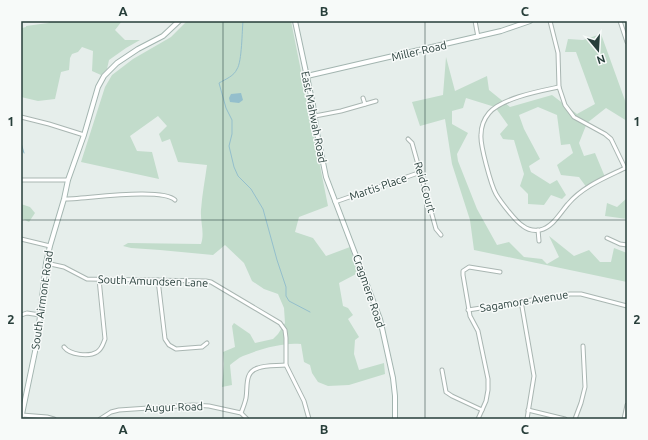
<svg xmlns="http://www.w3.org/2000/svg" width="648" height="440" font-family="Ubuntu,sans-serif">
<rect width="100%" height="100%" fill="#e6eeeb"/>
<g fill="#c2dccb">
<polygon points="50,21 122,21 115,30 125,40 140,40 126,48 109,60 107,69 101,75 92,71 93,51 82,47 78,52 72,54 70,58 69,70 61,72 55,99 38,101 21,97 21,34 22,28 26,27 26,26 48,23"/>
<path d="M187 21H291L328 206 299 217 295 232 313 238 326 256 350 247 358 273 339 283 343 306 348 308 353 315 348 319 359 337 355 340 354 354 359 370 384 363 385 374 349 385 328 386 318 382 312 373 310 365 304 362 301 344C283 342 260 349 243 356 238 358 234 362 230 365L232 385 222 387 224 364 223 352 235 347 232 326 234 323 250 334 255 343 273 339 278 334 285 323 284 308 278 294 264 289 252 281 244 263 225 245 213 255 160 250 131 248 123 246 128 243 201 244C205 233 200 221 201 210 202 195 205 180 207 165L178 162 170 139 162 142 159 134 167 126 158 116 130 136 137 151 152 152 159 179 81 162 105 87 112 75 133 59 171 37Z"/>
<polygon points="601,34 627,106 627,121 606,108 587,123 579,143 584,156 595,153 605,177 587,188 579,177 561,175 557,165 573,153 570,144 561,145 557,115 538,107 519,115 524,129 540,159 529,166 531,172 550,184 557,180 566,195 562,199 551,195 544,205 528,204 528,194 520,186 524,174 514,140 503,139 500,134 508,125 495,107 466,98 463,108 452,111 452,124 468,133 457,154 458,161 477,209 497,245 509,242 524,257 542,259 547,264 559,257 549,236 574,256 589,250 600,262 611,262 614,248 627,253 627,282 474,250 470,220 452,164 445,119 420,126 412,102 443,95 446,57 455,91 487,76 489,90 510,107 552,95 577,114 595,104 576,52 565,52 568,39 583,40"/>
<polygon points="627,198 627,219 605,216 607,203 617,207"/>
<polygon points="21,204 30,207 35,213 29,222 21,218"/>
</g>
<polygon fill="#94bfcc" points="241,93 243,100 239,103 230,102 229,98 231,94"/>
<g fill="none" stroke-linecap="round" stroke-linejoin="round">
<g stroke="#94bfcc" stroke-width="1">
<path d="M243 21C242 30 242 62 237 69 234 76 226 79 219 83L226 108 232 120V134L229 146 234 167 238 176 251 189 263 209 277 260 286 287V296L289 301 310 312"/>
<polyline points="21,143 24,153"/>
</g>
<g stroke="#a9b6b2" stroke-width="5">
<g id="street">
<polyline points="475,21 478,37"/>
<polyline points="550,21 558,53 559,87 565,105 574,117 605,134 611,139 625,168"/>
<polyline points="620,21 627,42"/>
<path d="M559 87C540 91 502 98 489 113 484 119 481 127 481 135 480 145 491 185 496 194 500 201 516 222 523 226 528 230 534 231 540 230 553 227 560 213 568 204 583 186 607 177 627 167"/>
<polyline points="363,98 365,104"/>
<polyline points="315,116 341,111 376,101"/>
<polyline points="21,117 49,124 84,135"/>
<polyline points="408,139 412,143 436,229 441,235"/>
<polyline points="21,180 68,180"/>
<path d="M64 199C85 199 162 187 175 200"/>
<polyline points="335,202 421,172"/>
<polyline points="538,230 539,241"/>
<polyline points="607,238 620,244 627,245"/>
<polyline points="21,239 50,246"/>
<polyline points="46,263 64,267 87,279 206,281 211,282 280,323 285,330 286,338 286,365 304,401 309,419"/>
<polyline points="158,280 165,339 169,345 176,349 202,347 207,343"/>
<polyline points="521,301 534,376 527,419"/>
<polyline points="468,310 570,294 581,294 627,306"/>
<polyline points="21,315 27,313 40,315"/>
<path d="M64 347C70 355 89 357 97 352 102 349 103 344 105 339L99 279"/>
<polyline points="442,370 446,392 452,396 482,410"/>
<polyline points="528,410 565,419"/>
<path d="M241 413C243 408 245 403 246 398 248 387 244 372 258 368 266 365 277 366 286 365"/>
<polyline points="22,415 47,417 54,419"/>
<polyline points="100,419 111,412 119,410 193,405 209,406 241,413 247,419"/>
<polyline points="478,419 486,401 488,390 488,379 478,331 470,316 463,275 463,271 469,267 500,272"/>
<polyline points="575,419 581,403 585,387 583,346"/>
<polyline points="624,419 627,405"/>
</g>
</g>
<g stroke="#a3b5b0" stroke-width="6">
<g id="secondary">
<polyline points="295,21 313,105 317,133 326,177 380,319 393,378 395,396 395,419"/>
<polyline points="307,76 501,31 530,21"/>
<polyline points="21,419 37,342 46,263 50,246 64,199 68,180 84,135 98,87 104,76 117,63 138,49 163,36 179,21"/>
</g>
</g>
<use href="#street" stroke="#fff" stroke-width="3"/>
<use href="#secondary" stroke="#fff" stroke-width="4"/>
</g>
<path fill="none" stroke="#273e3a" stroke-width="1" stroke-opacity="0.55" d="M223 21V419M425 21V419M21 220H627"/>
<g text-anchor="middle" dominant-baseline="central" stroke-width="3" stroke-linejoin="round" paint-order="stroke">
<g font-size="11" fill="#273e3a" stroke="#f7faf9">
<text transform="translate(419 51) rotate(-13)">Miller Road</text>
<text transform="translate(314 117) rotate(79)">East Mahwah Road</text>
<text transform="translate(378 187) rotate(-19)">Martis Place</text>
<text transform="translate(425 187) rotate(74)">Reid Court</text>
<text transform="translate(153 281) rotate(2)">South Amundsen Lane</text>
<text transform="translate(369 291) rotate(71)">Cragmere Road</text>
<text transform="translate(42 300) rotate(-82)">South Airmont Road</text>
<text transform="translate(524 301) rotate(-9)">Sagamore Avenue</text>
<text transform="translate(174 407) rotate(-2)">Augur Road</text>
</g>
</g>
<rect width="648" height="440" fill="none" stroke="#f7faf9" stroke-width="44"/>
<g transform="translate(598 50) rotate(162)" stroke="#f7faf9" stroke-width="3" paint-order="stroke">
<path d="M0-3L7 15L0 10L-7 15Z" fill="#273e3a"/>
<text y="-6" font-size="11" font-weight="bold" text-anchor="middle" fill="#273e3a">N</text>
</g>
<rect x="22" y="22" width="604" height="396" fill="none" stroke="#273e3a" stroke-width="1.5"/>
<g font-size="13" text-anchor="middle" font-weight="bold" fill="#273e3a">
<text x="123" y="16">A</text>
<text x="324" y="16">B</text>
<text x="525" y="16">C</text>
<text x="11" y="126">1</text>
<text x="637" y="126">1</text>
<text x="11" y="324">2</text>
<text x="637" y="324">2</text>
<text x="123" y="434">A</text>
<text x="324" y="434">B</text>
<text x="525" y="434">C</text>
</g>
</svg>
